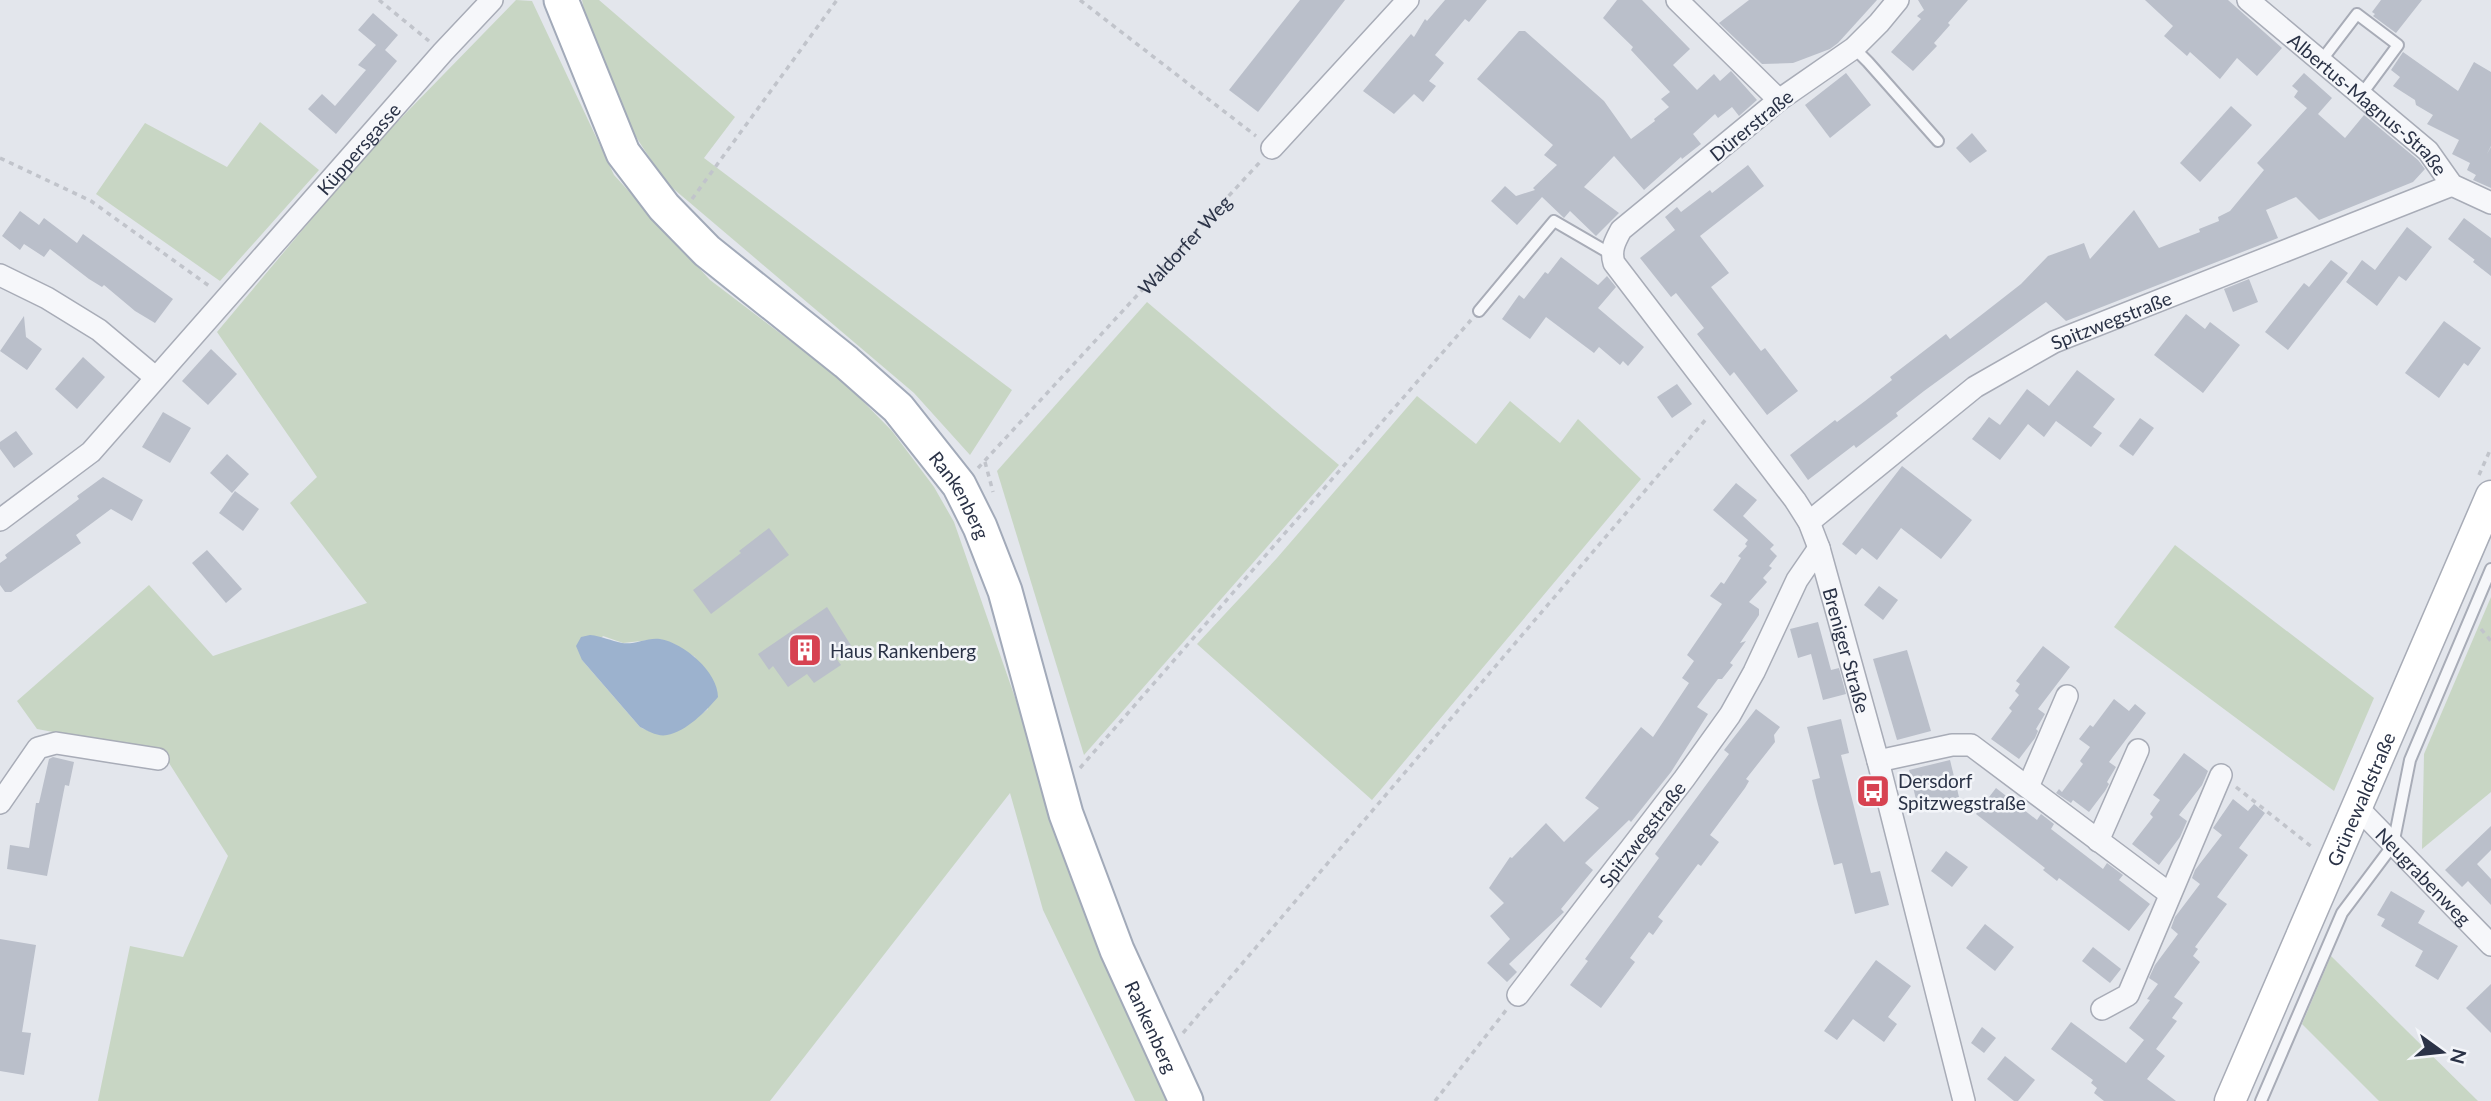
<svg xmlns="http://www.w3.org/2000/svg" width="2491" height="1101" font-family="Lato,sans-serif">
<rect width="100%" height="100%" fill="#e3e6ec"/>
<g fill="#c8d6c4" fill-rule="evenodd">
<path d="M516 0 532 1 614 175 710 280 843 381 892 431 934 487 954 522 1020 712 1070 876 1167 1101H1135L1043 910 1010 793 770 1101H98L130 946 183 957 228 856 162 752 37 729 17 701 149 585 213 656 367 603 290 503 317 477 217 332 366 154ZM603 636 623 643 659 639 674 644 695 657 708 709C683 728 671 743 640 727L582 660Z"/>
<path d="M582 0H599L735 117 704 158 1012 390 970 455 914 393 669 185C637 141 607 94 590 43 586 29 585 14 582 0Z"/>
<polygon points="260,122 319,170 220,281 96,194 145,123 227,167"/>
<polygon points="1147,302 1339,465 1084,755 997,471"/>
<polygon points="1417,396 1476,444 1510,401 1560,443 1578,419 1641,479 1372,800 1197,644 1277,558"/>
<polygon points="2175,545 2374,698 2334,791 2114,627"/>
<polygon points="2491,597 2491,792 2422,849 2424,754"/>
<polygon points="2331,956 2478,1101 2379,1101 2302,1024"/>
</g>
<path fill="#9cb2ce" d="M590 635C602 636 611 641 622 643 635 645 648 637 660 639 684 643 718 672 718 697 706 711 686 732 667 735 658 737 648 731 640 727L582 660 576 646 581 637Z"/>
<g fill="#babfca">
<polygon points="1300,0 1345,0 1258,112 1229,90"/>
<polygon points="1445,0 1487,0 1469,22 1465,19 1435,55 1444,63 1429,81 1436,86 1423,102 1414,94 1394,114 1363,91 1411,34 1414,37 1425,19 1427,21"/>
<polygon points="1617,0 1642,0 1690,49 1673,65 1697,90 1714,74 1720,81 1731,71 1757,100 1739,116 1732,107 1718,118 1715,114 1693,134 1701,144 1682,159 1681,157 1644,190 1614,156 1584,187 1619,213 1596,236 1570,211 1564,218 1542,197 1517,225 1491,201 1505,186 1516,196 1535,190 1533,188 1557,165 1544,155 1553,145 1477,79 1519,31 1525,31 1604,101 1631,139 1655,121 1654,119 1669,107 1661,99 1670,92 1631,50 1633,47 1603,18"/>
<polygon points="1749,0 1877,0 1838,43 1830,49 1793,63 1762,64 1719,23"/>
<polygon points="1918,0 1968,0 1948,23 1950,25 1934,43 1937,46 1913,71 1891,52 1921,19 1917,16 1924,10"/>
<polygon points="2145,0 2228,0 2282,48 2257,76 2237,58 2220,79 2190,52 2187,56 2164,36 2173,26"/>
<polygon points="2381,0 2422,0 2396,33 2373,16 2375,14 2372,12"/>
<polygon points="373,13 398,35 385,50 397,61 336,134 308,109 322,94 335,106 366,70 358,65 376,45 358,30"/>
<polygon points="2403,52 2458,91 2474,62 2491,72 2491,146 2487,154 2491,147 2491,188 2473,180 2476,175 2467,170 2470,163 2452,154 2459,140 2427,124 2433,115 2416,105 2415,100 2393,86 2400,77 2391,70"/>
<polygon points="1846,73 1871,105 1830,138 1805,105"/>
<polygon points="2304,73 2332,98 2318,114 2345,138 2364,115 2418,160 2425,169 2413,182 2319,220 2296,197 2266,210 2278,238 2066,321 2046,302 1924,391 1896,413 1898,416 1856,448 1854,445 1808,480 1790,455 1835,420 1837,422 1865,401 1892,380 1890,377 1946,334 1950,339 1980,316 2021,284 2048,256 2084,243 2090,259 2134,210 2159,248 2200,232 2199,229 2219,221 2218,217 2230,211 2264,170 2257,163 2307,108 2294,97 2298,91 2292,86"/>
<polygon points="2231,106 2252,125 2200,182 2180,163"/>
<polygon points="1972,133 1987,151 1970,163 1956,148"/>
<polygon points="1748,165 1764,186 1700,236 1729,273 1711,287 1761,351 1765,348 1798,391 1767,415 1734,372 1730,376 1697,334 1704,328 1676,293 1671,297 1640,258 1675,230 1665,217 1677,207 1681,212 1710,190 1712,193"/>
<polygon points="20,211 39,225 44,218 77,243 83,234 173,299 155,323 135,311 104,285 102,287 89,279 50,249 44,257 24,244 20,250 2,236"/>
<polygon points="2464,218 2491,238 2491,276 2473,262 2483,248 2475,260 2448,239"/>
<polygon points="2407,227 2432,247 2406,281 2399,276 2377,306 2346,282 2362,260 2375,270"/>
<polygon points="1561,257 1598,285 1607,276 1616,287 1598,308 1644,347 1628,366 1623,361 1620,365 1599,347 1594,353 1546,317 1530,339 1502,319 1519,295 1524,299 1545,272 1548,274"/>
<polygon points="2331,260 2348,273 2288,350 2265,332 2304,283 2309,287"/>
<polygon points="2249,279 2258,302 2233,312 2224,289"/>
<polygon points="2186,314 2205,329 2210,322 2240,345 2203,393 2154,355"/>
<polygon points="24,316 26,337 42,349 27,370 0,351"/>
<polygon points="2444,321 2481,348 2468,366 2464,363 2439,398 2405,373"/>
<polygon points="211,349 237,374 208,405 182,381"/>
<polygon points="83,357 105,377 77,409 55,389"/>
<polygon points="2077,370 2115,399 2093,427 2102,433 2091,447 2056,421 2044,437 2028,424 2000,460 1972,439 1989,417 2000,425 2027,389 2049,406"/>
<polygon points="1677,384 1692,404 1672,418 1657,397"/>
<polygon points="163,412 191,428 170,463 142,447"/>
<polygon points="2140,418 2154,428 2133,456 2119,446"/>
<polygon points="16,431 33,454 14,468 0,449 0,442"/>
<polygon points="227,454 249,474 232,493 210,473"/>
<polygon points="1902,466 1972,520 1941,559 1901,528 1877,560 1862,548 1856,555 1842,544"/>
<polygon points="103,477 143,500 132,521 111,509 76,535 81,543 11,592 5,592 0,585 0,563 7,558 5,555 79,499 77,496"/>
<polygon points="1736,483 1757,500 1743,516 1774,545 1770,549 1777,556 1769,566 1772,568 1763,578 1767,582 1749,602 1759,609 1759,615 1740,643 1746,641 1730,663 1733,665 1722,679 1718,679 1697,707 1708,714 1671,772 1631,822 1629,820 1585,863 1593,870 1561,909 1564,912 1509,964 1517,972 1507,982 1487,963 1510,939 1490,916 1504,903 1489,888 1510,857 1512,858 1546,823 1564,842 1599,808 1585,798 1641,727 1653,737 1689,683 1682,678 1694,661 1687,655 1722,604 1710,596 1721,582 1724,584 1741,558 1738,556 1747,546 1745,544 1748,540 1713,510"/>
<polygon points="235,491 259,509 243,531 219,513"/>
<polygon points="769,528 789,555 711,614 693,590 741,553 739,551"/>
<polygon points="207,550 242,589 226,603 192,563"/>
<polygon points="1879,586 1898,600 1883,620 1864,605"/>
<polygon points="827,607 852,647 836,658 841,665 814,683 807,674 788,687 773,666 769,670 758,654"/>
<polygon points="1818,622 1831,670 1839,668 1846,694 1823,700 1811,654 1798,658 1790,629"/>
<polygon points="2043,646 2070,667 2038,709 2045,714 2036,729 2038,731 2035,738 2019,759 1991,739 2012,711 2009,708 2019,695 2015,691 2020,684 2016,681"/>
<polygon points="1907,650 1931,731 1897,740 1873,659"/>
<polygon points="2114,699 2129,711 2135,704 2146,713 2109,762 2116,767 2107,782 2109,784 2105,791 2089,812 2073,800 2071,803 2056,793 2059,789 2062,792 2083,764 2080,761 2090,747 2079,739 2090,725 2093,727"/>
<polygon points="1756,709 1780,727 1774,735 1775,742 1746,779 1749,781 1745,788 1710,835 1719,842 1701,866 1698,864 1658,917 1663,921 1653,935 1649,932 1630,958 1635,962 1601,1008 1570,985 1588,961 1585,959 1659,858 1655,854 1729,754 1724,750"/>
<polygon points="1841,719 1849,753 1841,755 1858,823 1871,873 1880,871 1889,905 1855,914 1842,863 1834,865 1816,797 1812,780 1820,778 1807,727"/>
<polygon points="2184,753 2208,771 2202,785 2179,815 2187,821 2180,837 2159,865 2132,844 2153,817 2150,814 2160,800 2153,795"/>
<polygon points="53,757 74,762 69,786 65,785 47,876 7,869 10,845 29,848 36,803 39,803 49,759"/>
<polygon points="1950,760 1959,797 1918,808 1909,770"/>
<polygon points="1996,788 2037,820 2041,814 2054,824 2051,829 2103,869 2107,863 2123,875 2119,880 2150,904 2129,931 2059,878 2057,881 2043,870 2045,868 1976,814"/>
<polygon points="2233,799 2248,811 2254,804 2265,813 2239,848 2248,855 2217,897 2227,904 2195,947 2198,949 2193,956 2200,962 2174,997 2183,1003 2172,1018 2177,1021 2156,1049 2165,1056 2147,1079 2176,1101 2104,1101 2094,1093 2097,1088 2091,1083 2093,1080 2051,1049 2071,1022 2126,1063 2144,1040 2129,1028 2150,1000 2147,999 2158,984 2149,978 2155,965 2178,934 2171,928 2175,917 2200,884 2192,878 2195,870 2222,835 2213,828"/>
<polygon points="2491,826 2491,850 2477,864 2491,879 2491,905 2468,881 2462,887 2445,870"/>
<polygon points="1946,851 1968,867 1952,887 1931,871"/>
<polygon points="2391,891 2425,911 2418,923 2458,946 2438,980 2415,966 2423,951 2381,926 2385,919 2377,915"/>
<polygon points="1985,924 2014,947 1995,971 1966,948"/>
<polygon points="0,939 36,945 22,1032 31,1033 24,1075 0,1071"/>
<polygon points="2093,947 2121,969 2110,983 2082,961"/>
<polygon points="1876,960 1911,986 1888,1017 1897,1024 1884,1042 1853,1019 1837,1040 1824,1031"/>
<polygon points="2491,984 2491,1033 2466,1008"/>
<polygon points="1982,1027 1996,1038 1984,1053 1971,1043"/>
<polygon points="2005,1056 2035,1080 2018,1101 2014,1101 1987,1079"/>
</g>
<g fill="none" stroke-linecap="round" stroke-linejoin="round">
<g stroke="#a8acb7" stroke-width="14">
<g id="lane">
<polyline points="1854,48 1868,62 1938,141"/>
<polyline points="2321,61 2357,14 2398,45 2361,95"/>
<polyline points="1479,311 1554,221 1611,254"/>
<polyline points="2261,1101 2342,913 2393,845 2410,760 2491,569"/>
</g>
</g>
<g stroke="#a8acb7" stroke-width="24">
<g id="street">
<polyline points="1677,0 1779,100"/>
<path id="s2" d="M1898 0 1879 23 1854 48 1779 100 1621 230C1615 241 1610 250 1614 263L1795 500 1809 522 1819 548 1878 761 1964 1101"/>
<path id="s3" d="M2248 0 2428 151 2452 185 2491 203"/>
<polyline points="1272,148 1408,0"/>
<polyline points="0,275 47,298 99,330 155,377"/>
<path id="s4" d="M0 520 91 452 443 52 492 0"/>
<path id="s5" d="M1809 522 1975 387 2054 342 2452 185"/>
<polyline points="1878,761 1952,745 1971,745 2170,894"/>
<polyline points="2028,787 2067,696"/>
<polyline points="0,803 38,748 56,743 158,759"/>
<path id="s6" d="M2357 807 2491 945"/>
<polyline points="2098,841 2138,750"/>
<path id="s7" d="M1518 995 1684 779 1730 715 1754 672 1797 580 1819 548"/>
<polyline points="2102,1009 2128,995 2221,775"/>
</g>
</g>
<g stroke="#a8acb7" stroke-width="33">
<g id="secondary">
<path id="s8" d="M2230 1101 2491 496"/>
</g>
</g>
<g stroke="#a2aab9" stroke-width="37">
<g id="primary">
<path id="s9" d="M561 0 623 153 664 207 707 251 846 362 898 408 959 485 980 527 1005 591 1066 814 1117 950 1186 1101"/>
</g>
</g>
<g stroke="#c1c4cb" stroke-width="3.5" stroke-dasharray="5 5" stroke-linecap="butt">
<polyline points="379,0 429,41"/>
<polyline points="1080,0 1256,136"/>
<polyline points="0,158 91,201 212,288"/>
<polyline points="692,199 837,0"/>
<polyline points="985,462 993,492"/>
<path id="s1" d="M978 468 1260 162"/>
<polyline points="2479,475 2491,448"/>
<polyline points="2481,629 2491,641"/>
<polyline points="1080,768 1471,320"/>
<polyline points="2236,787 2312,847"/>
<polyline points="1183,1033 1707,418"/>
<polyline points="1435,1101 1507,1009"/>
</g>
<use href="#lane" stroke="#f6f7fa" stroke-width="10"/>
<use href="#street" stroke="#f6f7fa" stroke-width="21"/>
<use href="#secondary" stroke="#fff" stroke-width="30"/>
<use href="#primary" stroke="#fff" stroke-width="33"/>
</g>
<defs>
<g id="building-square" transform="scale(1.75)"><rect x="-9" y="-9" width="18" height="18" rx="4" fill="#d74251" stroke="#f3f5f9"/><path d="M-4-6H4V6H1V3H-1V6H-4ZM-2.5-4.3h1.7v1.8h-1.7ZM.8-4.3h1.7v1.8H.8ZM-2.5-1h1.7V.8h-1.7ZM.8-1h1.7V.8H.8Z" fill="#fff"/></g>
<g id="bus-square" transform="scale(1.75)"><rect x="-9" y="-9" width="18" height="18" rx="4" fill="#d74251" stroke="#f3f5f9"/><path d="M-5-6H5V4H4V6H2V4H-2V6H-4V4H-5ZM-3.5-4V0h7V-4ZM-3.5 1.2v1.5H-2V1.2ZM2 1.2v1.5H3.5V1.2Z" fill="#fff"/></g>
</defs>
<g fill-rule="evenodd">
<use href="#building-square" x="805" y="650"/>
<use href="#bus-square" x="1873" y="791"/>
</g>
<g text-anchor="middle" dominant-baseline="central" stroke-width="5" stroke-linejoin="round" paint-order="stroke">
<g font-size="19" fill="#2a3246" stroke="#f3f5f9">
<text stroke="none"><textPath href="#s3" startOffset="159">Albertus-Magnus-Straße</textPath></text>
<text transform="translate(1751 125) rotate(-39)">Dürerstraße</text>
<text stroke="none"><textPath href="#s4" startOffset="518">Küppersgasse</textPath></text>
<text stroke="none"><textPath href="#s1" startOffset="304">Waldorfer Weg</textPath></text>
<text stroke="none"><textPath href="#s5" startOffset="366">Spitzwegstraße</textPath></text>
<text stroke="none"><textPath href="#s9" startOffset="649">Rankenberg</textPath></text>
<text stroke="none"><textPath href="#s2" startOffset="854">Breniger Straße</textPath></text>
<text stroke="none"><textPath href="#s8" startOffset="329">Grünewaldstraße</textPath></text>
<text stroke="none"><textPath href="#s7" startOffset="203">Spitzwegstraße</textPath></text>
<text stroke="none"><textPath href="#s6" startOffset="96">Neugrabenweg</textPath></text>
<text stroke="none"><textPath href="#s9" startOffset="1216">Rankenberg</textPath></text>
</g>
<g font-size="19" fill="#2a3246" stroke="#f3f5f9" text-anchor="start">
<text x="830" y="650">Haus Rankenberg</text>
<text x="1898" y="780">Dersdorf<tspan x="1898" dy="22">Spitzwegstraße</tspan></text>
</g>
</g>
<g transform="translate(2442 1052) rotate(105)" stroke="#f3f5f9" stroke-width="5" paint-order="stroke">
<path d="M0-5L12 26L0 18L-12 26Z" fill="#2a3246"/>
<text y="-10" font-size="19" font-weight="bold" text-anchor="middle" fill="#2a3246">N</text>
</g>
</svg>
